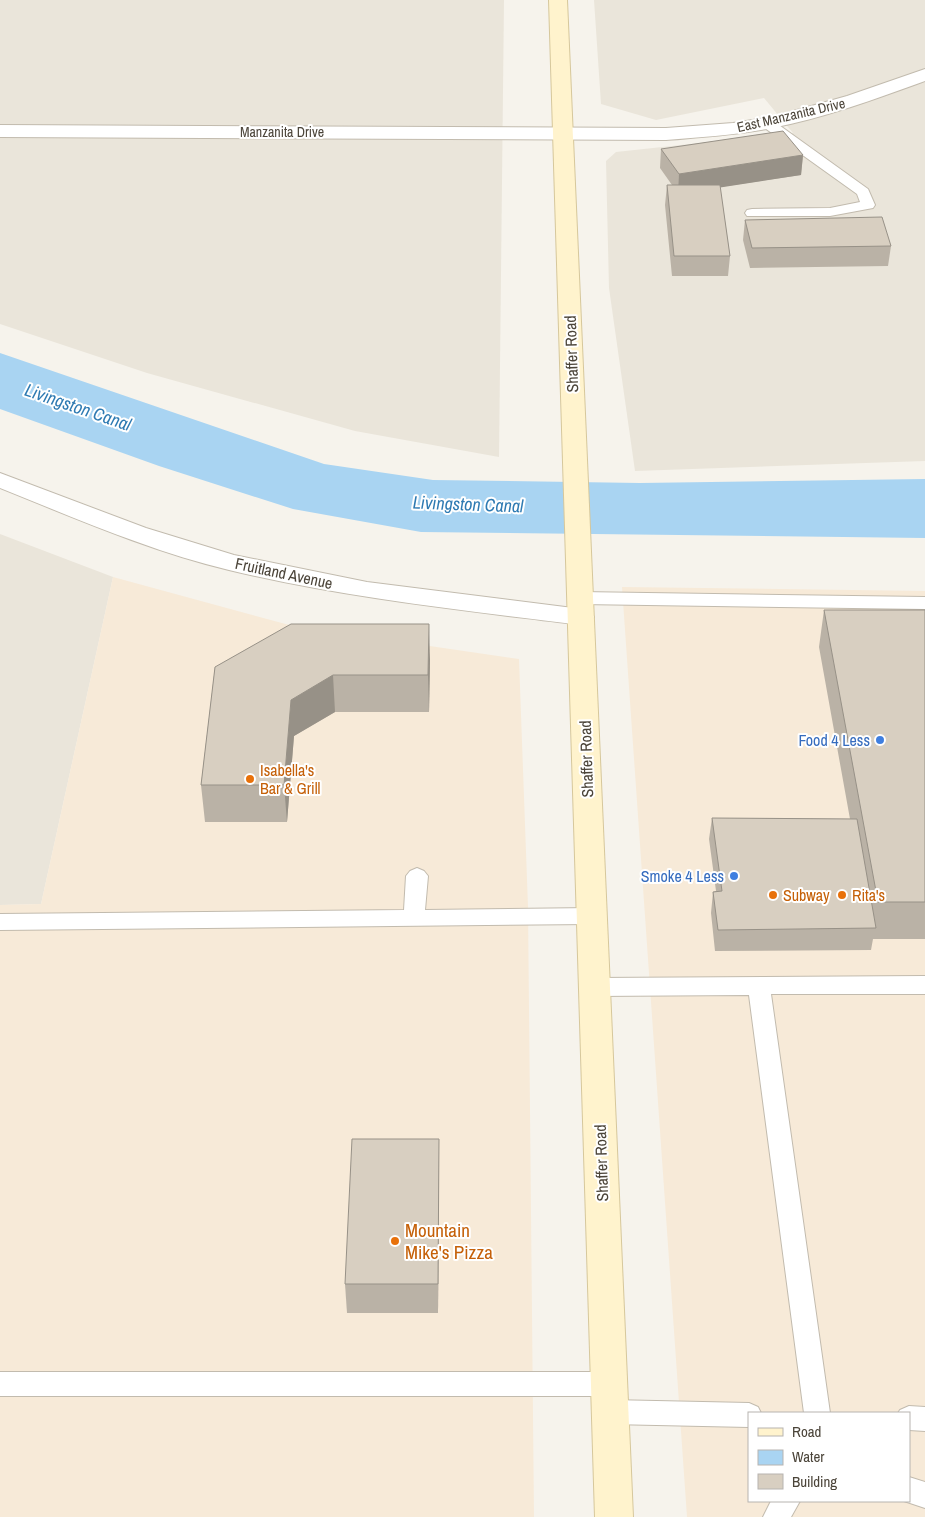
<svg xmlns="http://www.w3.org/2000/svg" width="925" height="1517" font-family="'Archivo Narrow',sans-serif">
<rect width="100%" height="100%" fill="#f6f3ec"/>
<g fill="#eae5da">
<polygon points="0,0 504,0 499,457 355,431 147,373 0,324"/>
<polygon points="594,0 925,0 925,461 635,471 609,288 606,161 616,152 793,133 764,98 656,120 601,104"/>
<polygon points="0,534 113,577 41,904 0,905"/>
</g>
<g fill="#f7ead8" fill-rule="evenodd">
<polygon points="113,577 293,626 519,659 528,907 534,1517 0,1517 0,905 41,904"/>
<path d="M622 587 925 591V1517H687ZM749 1413H909V1501H749Z"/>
</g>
<polygon fill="#a9d4f2" points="0,353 324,464 433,480 640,483 925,479 925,538 421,532 293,509 159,466 0,409"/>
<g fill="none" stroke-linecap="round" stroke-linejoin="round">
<g stroke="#c2bbae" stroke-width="2">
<g id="lane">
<polygon points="767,119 772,120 868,189 875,205 873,208 830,216 747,216 745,213 747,210 752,209 830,208 860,202 857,194 762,126 760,123 762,120"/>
<polygon points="580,592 925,597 925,609 580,604 573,602 571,598 573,594"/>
<polygon points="417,868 424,871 428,876 425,910 592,908 600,910 603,916 600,922 592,924 0,930 0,914 404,910 406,876 410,871"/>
<polygon points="925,976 925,994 771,994 830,1413 804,1413 749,995 594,996 586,993 583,987 586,981 594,978"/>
<polygon points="0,1372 609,1372 618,1376 622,1384 618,1392 609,1396 0,1396"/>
<polygon points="610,1400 749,1403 758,1407 761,1413 749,1413 749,1427 610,1424 601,1420 597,1412 601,1404"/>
<polygon points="909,1406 925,1407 925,1431 909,1430 909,1413 898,1413 900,1410"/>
<polygon points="909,1477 925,1482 925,1508 904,1501 909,1501"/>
<polygon points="771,1501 800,1501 791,1517 763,1517"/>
</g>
</g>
<g stroke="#c2bbae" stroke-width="2">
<g id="street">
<path d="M925 69V81C875 99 824 118 772 128 737 135 702 137 666 140L0 137V125L666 128 733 123 772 117 847 96Z"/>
<path d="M0 473 146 528 234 555 367 582 581 609 590 611 594 617 590 623 581 625C463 610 345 598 229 570 150 551 75 518 0 488Z"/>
</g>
</g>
<g stroke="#d6c79b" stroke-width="2">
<polygon id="secondary" points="549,0 567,0 633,1517 595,1517"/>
</g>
<use href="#lane" fill="#fff" fill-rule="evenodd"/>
<use href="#street" fill="#fff" fill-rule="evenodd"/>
<use href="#secondary" fill="#fff3cd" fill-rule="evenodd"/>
</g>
<g fill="#bab2a6">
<polygon points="661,149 803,155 801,175 720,187 730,256 728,276 672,276 665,205 667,185 672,185 660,168"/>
<polygon points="745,220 891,246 888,266 750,268 743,240"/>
<polygon points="824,610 925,610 925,939 873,939 871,950 715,951 711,913 713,892 716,891 709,839 712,818 850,819 819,647"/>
<polygon points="430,660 429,712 335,712 294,736 287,822 205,822 201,785 215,667"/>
<polygon points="439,1139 438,1313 347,1313 345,1284"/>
</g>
<g fill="#979187">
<polygon points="803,155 801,175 678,194 679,174"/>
<polygon points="429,624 430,660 429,712 428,675"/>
<polygon points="333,675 335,712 294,736 287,822 284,785 291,700"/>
<polygon points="439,1139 439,1169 438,1313 438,1284"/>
</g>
<g fill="#d8cfc1" stroke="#979187">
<polygon points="783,131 803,155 679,174 661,149"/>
<polygon points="667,185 720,185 730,256 674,256"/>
<polygon points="882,217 891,246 752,248 745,220"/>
<polygon points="824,610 925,610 925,902 878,902"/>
<polygon points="291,624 429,624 428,675 333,675 291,700 284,785 201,785 215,667"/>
<polygon points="712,818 857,819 876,928 718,930 713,892 722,891"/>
<polygon points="352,1139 439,1139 438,1284 345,1284"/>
</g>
<g fill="#3f7fe0" stroke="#fff" stroke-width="2">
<circle cx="880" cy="740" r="5"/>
<circle cx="734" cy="876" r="5"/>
</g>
<g fill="#e8710a" stroke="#fff" stroke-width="2">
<circle cx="250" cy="779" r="5"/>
<circle cx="773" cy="895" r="5"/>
<circle cx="842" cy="895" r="5"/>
<circle cx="395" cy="1241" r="5"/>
</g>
<g text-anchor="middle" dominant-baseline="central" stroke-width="4" stroke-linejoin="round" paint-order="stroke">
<g font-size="14" fill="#4b4439" stroke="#fff">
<text transform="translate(791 115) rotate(-13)">East Manzanita Drive</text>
<text x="282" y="132">Manzanita Drive</text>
</g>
<g font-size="16" fill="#4b4439" stroke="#fff">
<text transform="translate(571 354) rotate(-92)">Shaffer Road</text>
<text transform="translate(284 573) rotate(12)">Fruitland Avenue</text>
<text transform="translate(586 759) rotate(-92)">Shaffer Road</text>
<text transform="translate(601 1163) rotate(-92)">Shaffer Road</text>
</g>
<g font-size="16" fill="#366cbe" stroke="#fff" text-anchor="end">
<text x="870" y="740">Food 4 Less</text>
<text x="724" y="876">Smoke 4 Less</text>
</g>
<g font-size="16" fill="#c56008" stroke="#fff" text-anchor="start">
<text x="260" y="770">Isabella's<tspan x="260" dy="18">Bar &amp; Grill</tspan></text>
<text x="783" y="895">Subway</text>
<text x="852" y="895">Rita's</text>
</g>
<g font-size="18" font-style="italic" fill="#2e7ab2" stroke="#fff">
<text transform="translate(78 407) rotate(19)">Livingston Canal</text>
<text transform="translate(468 504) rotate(2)">Livingston Canal</text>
</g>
<g font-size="19" fill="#c56008" stroke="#fff" text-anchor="start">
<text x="405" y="1230">Mountain<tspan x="405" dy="22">Mike's Pizza</tspan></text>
</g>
</g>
<rect x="748" y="1412" width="162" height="90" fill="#ffffff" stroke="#b7b4b0"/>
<rect x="758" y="1428" width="25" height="8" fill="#fff3cd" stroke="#b7b4b0"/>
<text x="792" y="1437" font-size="15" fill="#4b4439">Road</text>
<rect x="758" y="1450" width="25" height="15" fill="#a9d4f2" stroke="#b7b4b0"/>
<text x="792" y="1462" font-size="15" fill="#4b4439">Water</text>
<rect x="758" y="1474" width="25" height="15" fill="#d8cfc1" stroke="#b7b4b0"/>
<text x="792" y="1487" font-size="15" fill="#4b4439">Building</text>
</svg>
